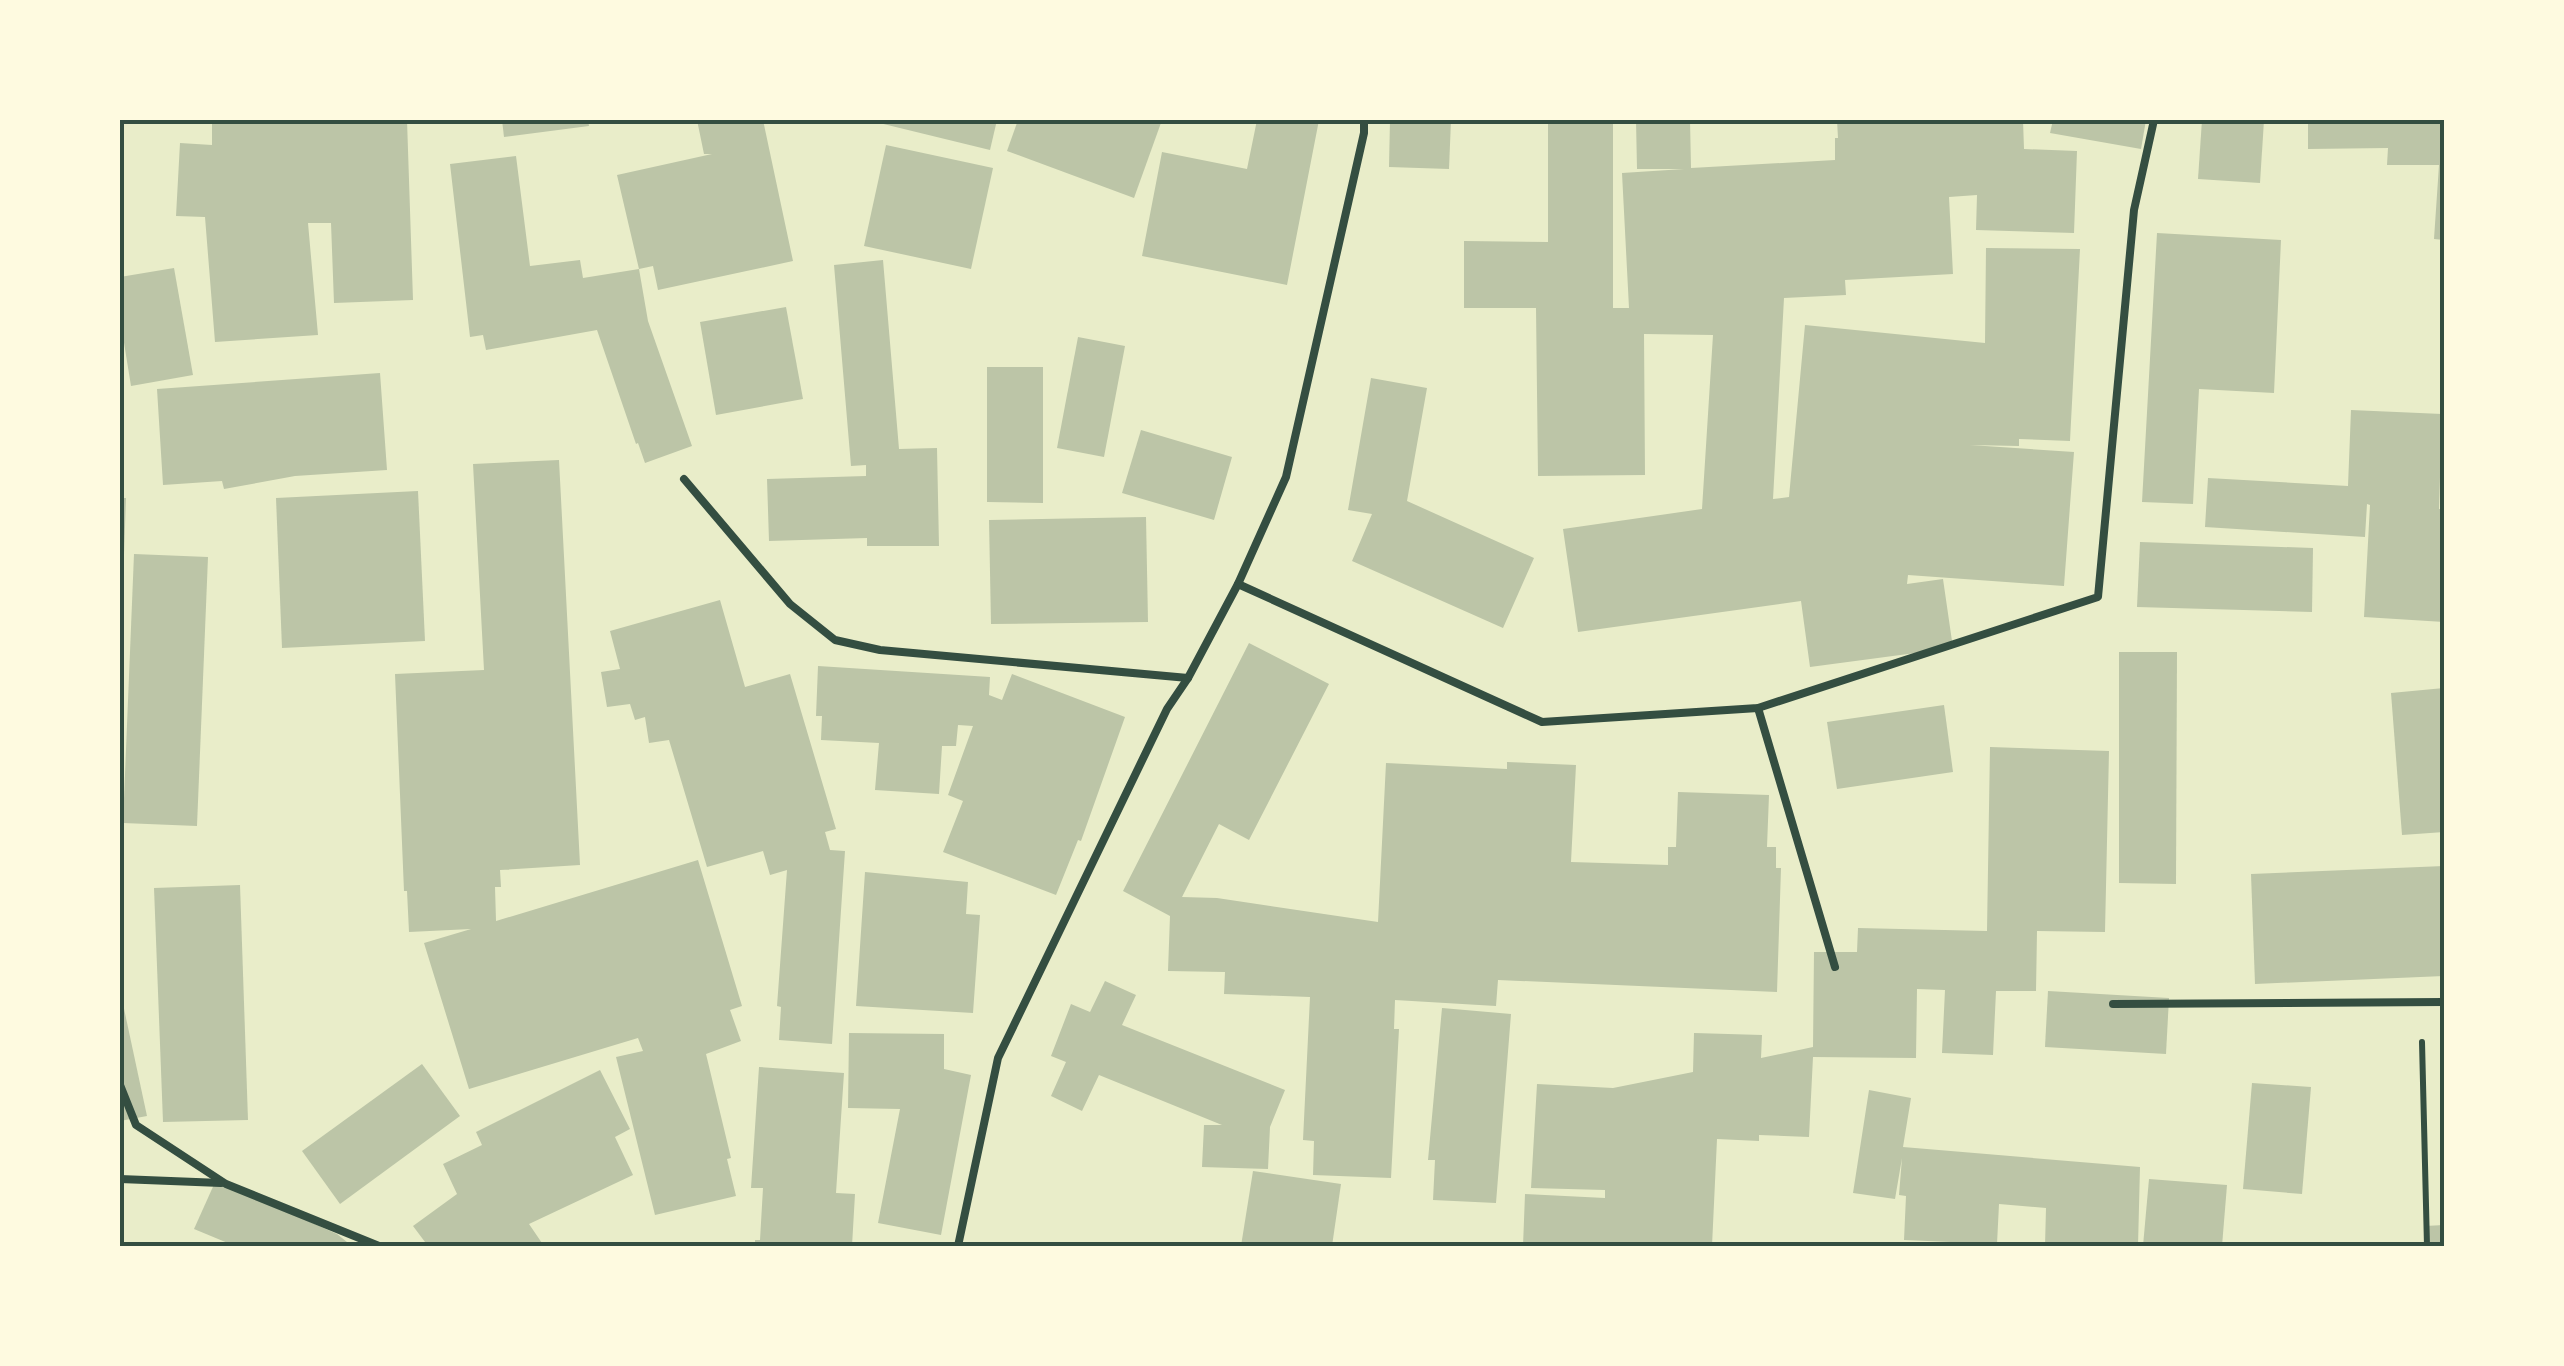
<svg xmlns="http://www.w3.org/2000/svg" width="2564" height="1366" font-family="'Exo 2',sans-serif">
<rect width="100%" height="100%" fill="#e9edc9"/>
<g fill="#bcc5a7">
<polygon points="212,120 407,120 413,300 334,303 331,223 308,223 318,335 215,342 205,217 176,216 180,143 212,145"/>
<polygon points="502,120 588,120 589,126 504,137"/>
<polygon points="697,120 763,120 793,261 658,290 653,266 639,269 617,175 712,154 704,154"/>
<polygon points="867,120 997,120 990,150"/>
<polygon points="1018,120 1162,120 1134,198 1007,151"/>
<polygon points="1257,120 1319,120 1287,285 1142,256 1162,152 1247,169"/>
<polygon points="1390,120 1451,120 1449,169 1389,167"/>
<polygon points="1548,120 1613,120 1613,308 1629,308 1622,173 1684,169 1637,169 1636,120 1690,120 1691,168 1835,160 1835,138 1838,138 1837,120 1944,120 1944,122 2023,120 2024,149 2077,151 2074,233 1976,230 1977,195 1949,197 1953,274 1845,280 1846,295 1784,298 1773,499 1789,497 1805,325 1985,343 1986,248 2080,249 2070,441 2019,439 2019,446 1970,445 2074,452 2064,586 1908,575 1907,584 1943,579 1953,648 1810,667 1801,601 1578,632 1563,529 1702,509 1713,335 1644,334 1645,475 1538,476 1536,308 1464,308 1464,241 1548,242"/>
<polygon points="2053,120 2146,120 2141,149 2050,133"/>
<polygon points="2202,120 2264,120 2260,183 2198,179"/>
<polygon points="2308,120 2440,120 2440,138 2444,138 2444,240 2434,239 2439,165 2387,165 2388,148 2308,149"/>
<polygon points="886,145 993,168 971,269 864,246"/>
<polygon points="516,156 530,266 580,260 583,278 639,269 648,321 692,446 645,463 638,443 636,444 597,330 486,350 483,335 470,337 450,164"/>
<polygon points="2157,233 2281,240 2274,393 2199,389 2193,504 2142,502"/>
<polygon points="883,260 899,449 937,448 939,546 867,546 867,538 769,541 767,479 866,476 866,465 851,466 834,265"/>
<polygon points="174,268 193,375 131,386 120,318 120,277"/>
<polygon points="786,307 803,399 716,415 700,322"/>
<polygon points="1078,337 1125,346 1104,457 1057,448"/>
<polygon points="987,367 1043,367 1043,503 987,502"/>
<polygon points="380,373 387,470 295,476 224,489 222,481 163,485 157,389"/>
<polygon points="1371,378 1427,388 1407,501 1534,558 1503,628 1352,561 1372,514 1348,510"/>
<polygon points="2351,410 2442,414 2439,509 2444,509 2444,622 2364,617 2370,505 2367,504 2365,537 2205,527 2208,478 2348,486"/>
<polygon points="1141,430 1232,457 1214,520 1122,493"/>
<polygon points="559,460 580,865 500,870 501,887 495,887 496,921 698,860 742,1006 730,1010 741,1041 706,1054 731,1158 727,1159 736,1196 655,1215 616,1057 643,1051 638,1038 469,1089 424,943 471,929 409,932 407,891 404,891 395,674 484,670 473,464"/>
<polygon points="418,491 425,641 282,648 276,498"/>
<polygon points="120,498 126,498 123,583 120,583"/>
<polygon points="1146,517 1148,622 991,624 989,520"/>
<polygon points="2140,542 2313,548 2312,612 2137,607"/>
<polygon points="134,554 208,557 197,826 123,823"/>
<polygon points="720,600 745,687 790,674 836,829 825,832 830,850 845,851 832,1044 779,1040 781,1007 777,1006 787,870 770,875 763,851 707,867 669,740 649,743 645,717 635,720 630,704 607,707 601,672 620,669 610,631"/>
<polygon points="1249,643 1329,684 1249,840 1219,824 1182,897 1217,898 1378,922 1386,763 1507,769 1507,762 1576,765 1571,862 1668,865 1668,847 1676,847 1678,792 1769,795 1767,847 1776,847 1776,868 1781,868 1777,992 1498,980 1496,1006 1395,1000 1394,1029 1399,1029 1391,1178 1313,1175 1314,1141 1303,1140 1310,997 1224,994 1225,972 1168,971 1170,916 1123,891"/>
<polygon points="2119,652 2177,652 2176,884 2119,883"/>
<polygon points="818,666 990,677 989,695 1002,700 1012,674 1125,717 1081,841 1078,840 1056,895 943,852 963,801 948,795 973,726 958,725 956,746 942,746 939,794 875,790 879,743 821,740 822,716 816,716"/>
<polygon points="2444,688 2444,832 2402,835 2391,693"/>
<polygon points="1944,705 1953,772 1837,789 1827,722"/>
<polygon points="1990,747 2109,751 2105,932 2037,931 2036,991 1996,991 1993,1055 1942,1053 1945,990 1917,989 1916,1058 1813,1057 1809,1137 1759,1135 1759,1141 1717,1139 1712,1246 1523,1246 1525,1194 1605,1198 1605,1190 1531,1188 1537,1084 1613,1088 1693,1072 1694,1033 1762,1035 1761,1058 1813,1047 1814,952 1857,952 1858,928 1987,931"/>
<polygon points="2444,866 2444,976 2255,984 2251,874"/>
<polygon points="865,872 968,882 966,914 980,915 973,1013 856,1006"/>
<polygon points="240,885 248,1120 163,1122 154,888"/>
<polygon points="1105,981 1136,995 1122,1025 1285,1090 1270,1127 1268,1169 1202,1167 1204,1125 1222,1125 1099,1075 1082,1111 1051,1096 1066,1062 1051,1056 1071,1004 1090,1012"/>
<polygon points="120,990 147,1116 120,1121"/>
<polygon points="2048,991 2169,998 2166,1054 2045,1047"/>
<polygon points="1442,1008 1511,1014 1496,1203 1433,1200 1435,1160 1428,1160"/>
<polygon points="849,1033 944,1034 944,1069 971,1075 941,1235 878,1223 900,1109 848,1108"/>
<polygon points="422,1064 460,1116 340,1204 302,1151"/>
<polygon points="759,1067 844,1073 836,1193 855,1194 852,1246 755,1246 755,1240 760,1240 763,1188 751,1188"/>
<polygon points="600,1070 630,1129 615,1137 633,1175 529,1224 544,1246 428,1246 413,1226 457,1194 443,1164 482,1145 476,1132"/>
<polygon points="2252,1083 2311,1087 2302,1194 2243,1189"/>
<polygon points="1869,1090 1911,1098 1903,1147 2140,1167 2138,1246 2045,1246 2046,1208 1999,1204 1997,1244 1904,1240 1906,1196 1899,1195 1902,1158 1895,1199 1853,1193"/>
<polygon points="1253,1171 1341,1184 1332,1246 1241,1246"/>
<polygon points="2149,1179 2227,1185 2222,1246 2143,1246"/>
<polygon points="216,1180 337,1234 352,1246 235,1246 194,1229"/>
<polygon points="2444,1225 2444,1246 2426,1246 2425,1226"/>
</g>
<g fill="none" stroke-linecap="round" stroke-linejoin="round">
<polyline stroke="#344e41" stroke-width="6" points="2422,1042 2427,1246"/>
<g stroke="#344e41" stroke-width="8">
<polyline points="684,479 790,604 835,640 880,650 1188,678"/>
<polyline points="1238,584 1542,722 1758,708 2098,597 2134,210 2154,120"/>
<polyline points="1758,708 1835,967"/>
<polyline points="2113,1004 2444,1002"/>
<polyline points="120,1085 136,1125 226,1184 379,1246"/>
<polyline points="120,1179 221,1183"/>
<polyline points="958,1246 998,1058 1167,709 1188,678 1238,584 1286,477 1364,133 1364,120"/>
</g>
</g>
<rect width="2564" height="1366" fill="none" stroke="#fefae0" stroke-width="245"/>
<rect x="122" y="122" width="2320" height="1122" fill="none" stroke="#344e41" stroke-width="4"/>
</svg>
